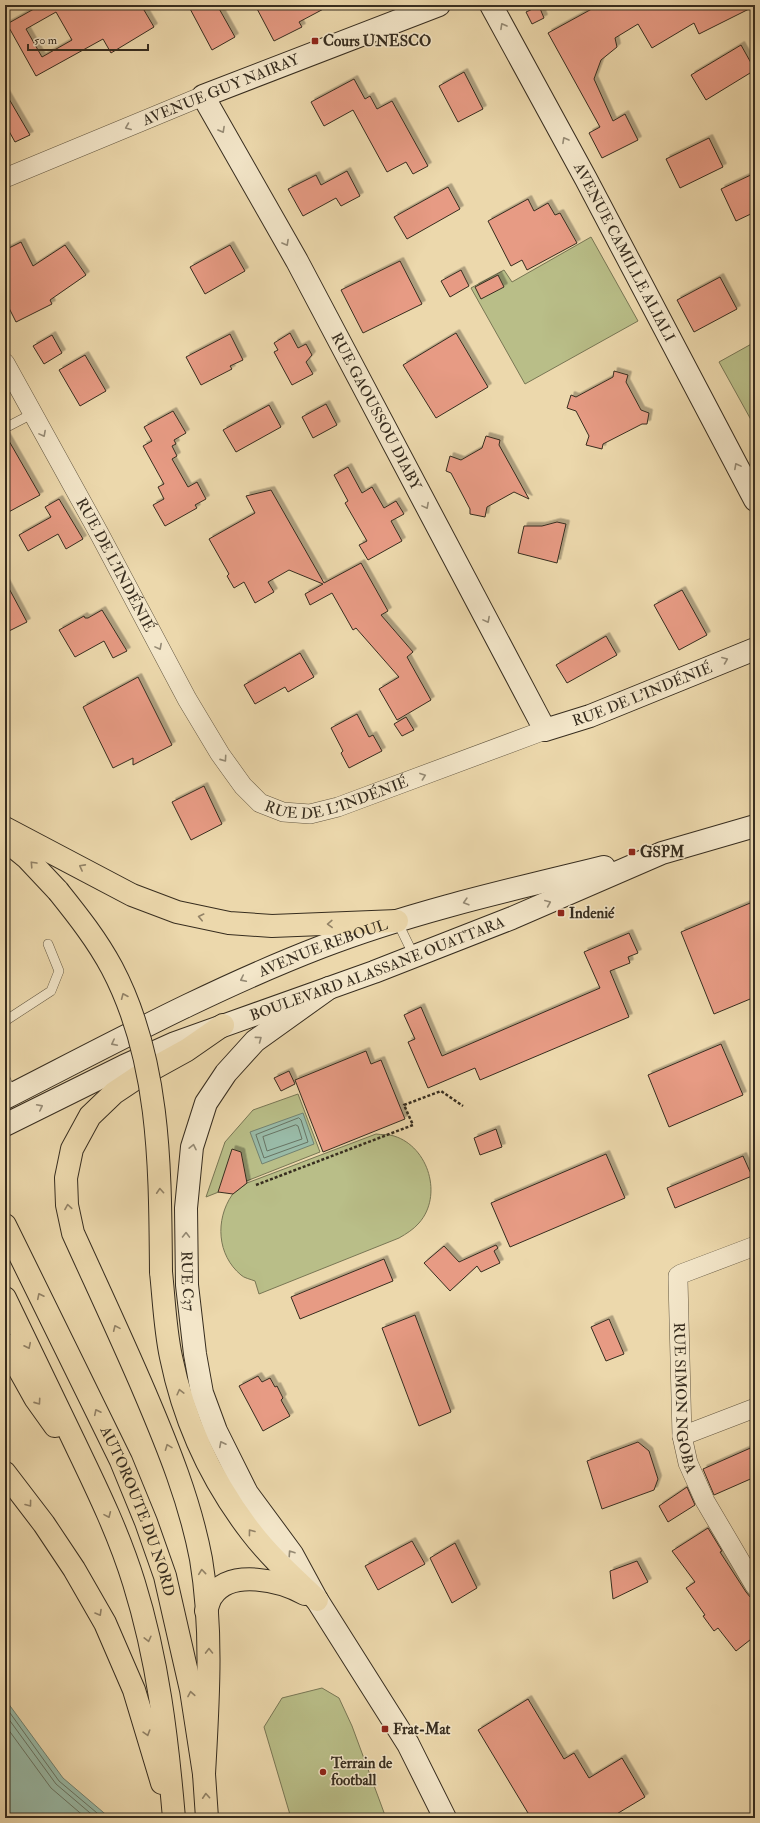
<svg xmlns="http://www.w3.org/2000/svg" width="760" height="1823" font-family="'IM FELL Double Pica',serif">
<defs>
<filter id="shadow"><feDropShadow dx="3.5" dy="-3.5" stdDeviation="0" flood-color="#0004"/></filter>
</defs>
<rect width="100%" height="100%" fill="#ecd8ac"/>
<filter id="stains"><feTurbulence type="fractalNoise" baseFrequency=".005" numOctaves="4"/><feColorMatrix values="0 0 0 0 .2 0 0 0 0 .09 0 0 0 0 .02 0 0 0 .5 -.17"/></filter>
<radialGradient id="worn" r=".72"><stop offset=".6" stop-color="#630" stop-opacity="0"/><stop offset="1" stop-color="#630" stop-opacity=".3"/></radialGradient>
<g fill="#b9be88" stroke="#787654">
<polygon points="591,237 638,321 525,384 471,288 504,270 512,282"/>
<polygon points="755,342 755,427 719,362"/>
<polygon points="298,1094 320,1152 206,1197 225,1142 253,1110"/>
<path d="M376 1134C381 1135 389 1134 394 1136 429 1147 443 1196 419 1223 414 1229 406 1234 399 1238L259 1294 255 1281C250 1279 244 1278 241 1275 217 1255 215 1220 232 1195 235 1191 242 1187 247 1183Z"/>
<polygon points="322,1688 339,1698 352,1726 386,1818 291,1818 264,1727 282,1698"/>
</g>
<g fill="#99baa7" stroke="#728271">
<polygon points="303,1113 314,1144 262,1164 250,1132"/>
<polygon points="5,1699 63,1778 110,1818 5,1818"/>
</g>
<g fill="none" stroke-linecap="round" stroke-linejoin="round">
<g stroke="#687463" stroke-width="1">
<polygon points="299,1118 301,1120 308,1142 264,1158 256,1135"/>
<polygon points="296,1125 298,1126 302,1139 267,1151 263,1137"/>
<polyline points="5,1706 59,1781 103,1818"/>
<polyline points="5,1714 56,1784 96,1818"/>
<polyline points="5,1725 51,1788 86,1818"/>
</g>
</g>
<g fill="#e79b84" stroke="#372d1f" fill-rule="evenodd" filter="url(#shadow)">
<path d="M41 5H141L154 27 111 53 103 39 36 76 7 24ZM56 12 72 40 42 57 26 29Z"/>
<polygon points="188,5 217,5 235,37 212,50"/>
<polygon points="255,5 331,5 299,22 302,27 274,41"/>
<polygon points="599,5 755,5 755,6 699,34 694,23 652,48 638,24 615,38 617,47 601,60 594,79 613,121 625,114 638,140 602,158 589,133 600,127 548,33"/>
<polygon points="539,6 544,18 532,24 526,12"/>
<polygon points="741,45 755,70 706,100 691,75"/>
<polygon points="464,72 483,109 458,122 439,86"/>
<polygon points="354,79 365,99 370,96 377,109 392,101 428,166 413,174 406,162 387,172 353,110 324,126 311,102"/>
<polygon points="5,92 30,135 15,142 5,124"/>
<polygon points="709,138 723,167 680,188 666,159"/>
<polygon points="347,171 360,196 341,206 336,198 303,216 288,189 316,175 321,185"/>
<polygon points="755,173 755,212 736,221 721,189"/>
<polygon points="448,187 460,209 407,239 394,217"/>
<polygon points="528,199 534,211 548,203 555,215 560,213 577,243 527,270 522,260 511,266 488,221"/>
<polygon points="21,242 33,266 65,245 86,275 50,300 52,304 16,322 5,300 5,250"/>
<polygon points="230,245 245,271 205,294 190,267"/>
<polygon points="400,261 422,304 363,333 341,290"/>
<polygon points="461,270 469,286 450,297 441,281"/>
<polygon points="498,275 504,287 481,299 475,287"/>
<polygon points="720,277 737,309 694,332 677,300"/>
<polygon points="290,333 298,348 306,344 312,355 306,362 313,374 292,385 274,352 278,350 274,343"/>
<polygon points="456,333 488,387 436,418 403,365"/>
<polygon points="230,334 243,360 230,366 232,369 201,385 186,357"/>
<polygon points="52,335 62,353 44,364 33,346"/>
<polygon points="85,355 106,391 80,406 59,370"/>
<polygon points="614,371 628,375 626,382 641,410 649,413 647,424 642,424 603,444 602,449 586,445 589,436 576,411 567,408 571,395 576,397 613,377"/>
<polygon points="326,404 337,425 313,438 302,417"/>
<polygon points="269,405 281,427 236,452 223,430"/>
<polygon points="173,411 186,433 174,440 176,444 172,446 177,456 172,459 188,487 197,482 206,499 195,505 197,508 165,526 153,505 164,499 158,487 164,484 143,446 152,441 144,427"/>
<polygon points="5,434 40,495 5,514"/>
<polygon points="486,436 500,440 499,445 529,499 514,492 487,507 485,517 470,514 470,509 451,473 446,471 450,456 461,460 482,448"/>
<polygon points="348,467 362,493 372,487 384,508 396,501 404,514 391,521 402,541 368,560 359,545 367,541 345,503 348,501 334,475"/>
<polygon points="271,490 324,583 361,563 388,611 381,615 413,652 407,657 431,700 397,720 379,689 399,677 356,628 353,630 332,593 310,605 305,594 323,584 289,570 268,582 274,592 255,603 244,582 234,588 227,576 229,574 209,539 255,513 246,496"/>
<polygon points="59,499 83,539 66,549 58,534 28,551 19,535 51,517 45,507"/>
<polygon points="557,522 566,524 557,563 518,553 524,526 542,526"/>
<polygon points="5,581 27,622 5,633"/>
<polygon points="682,590 707,635 679,650 654,605"/>
<polygon points="102,610 127,651 113,658 104,641 75,657 59,630 84,616 85,618 88,618"/>
<polygon points="606,636 617,655 567,683 556,665"/>
<polygon points="300,653 314,677 288,692 285,687 255,704 244,685"/>
<polygon points="138,677 172,745 133,765 133,758 113,768 83,707"/>
<polygon points="357,714 369,737 373,735 382,751 349,768 341,753 343,751 331,728"/>
<polygon points="406,717 414,730 402,736 394,724"/>
<polygon points="204,786 222,824 191,840 172,802"/>
<polygon points="755,901 755,997 714,1014 681,932"/>
<polygon points="629,933 638,953 628,957 630,963 610,971 629,1017 480,1080 475,1068 428,1088 408,1042 415,1039 404,1015 421,1007 442,1056 600,988 584,952"/>
<polygon points="721,1044 743,1095 669,1127 648,1075"/>
<polygon points="366,1051 371,1064 381,1060 405,1119 323,1152 295,1080"/>
<polygon points="289,1071 295,1084 281,1091 274,1078"/>
<polygon points="496,1129 502,1147 480,1155 474,1138"/>
<polygon points="232,1149 241,1152 247,1183 233,1194 218,1192"/>
<polygon points="606,1154 625,1198 510,1247 491,1203"/>
<polygon points="743,1156 752,1176 675,1208 667,1188"/>
<polygon points="496,1245 498,1248 494,1251 500,1263 481,1272 477,1266 450,1291 424,1263 444,1246 459,1262"/>
<polygon points="384,1259 393,1281 300,1319 291,1297"/>
<polygon points="415,1315 451,1412 419,1426 382,1328"/>
<polygon points="609,1319 624,1354 606,1361 591,1327"/>
<polygon points="258,1376 262,1382 270,1378 275,1387 277,1386 283,1398 281,1400 290,1416 263,1431 239,1386"/>
<polygon points="638,1442 649,1451 658,1479 654,1490 602,1509 587,1461"/>
<polygon points="755,1446 755,1477 714,1495 703,1469"/>
<polygon points="687,1487 695,1505 668,1522 659,1506"/>
<polygon points="708,1528 722,1551 720,1552 746,1592 755,1603 755,1636 736,1651 718,1628 714,1631 703,1616 705,1615 686,1588 695,1582 672,1551"/>
<polygon points="412,1541 425,1564 378,1590 365,1566"/>
<polygon points="455,1543 477,1588 452,1603 430,1558"/>
<polygon points="637,1561 648,1582 613,1599 610,1571"/>
<polygon points="528,1699 564,1759 574,1753 589,1778 622,1758 645,1797 610,1818 531,1818 478,1730"/>
</g>
<g fill="none" stroke-linecap="round" stroke-linejoin="round">
<g stroke="#645842" stroke-width="10">
<g id="lane">
<polyline points="5,428 32,414"/>
<polyline points="397,921 414,956"/>
<polyline points="5,1021 51,991 59,971 48,944"/>
<polyline points="5,1078 12,1094"/>
</g>
</g>
<g stroke="#645842" stroke-width="20">
<g id="street">
<polyline points="5,178 203,96"/>
<path id="s1" d="M5 363 100 535 187 699 220 754 243 786 260 803 283 812 310 814 338 807 545 730"/>
<path id="s2" d="M755 1246 681 1274 678 1276V1280L682 1436 688 1463 705 1501 755 1586"/>
<polyline points="682,1436 755,1408"/>
</g>
</g>
<g stroke="#372d1f" stroke-width="24">
<g id="secondary">
<path id="s3" d="M439 5 203 96 297 261 545 730 590 716 755 649"/>
<path id="s4" d="M491 5 586 179 755 500"/>
<path id="s5" d="M329 988 255 1041 226 1073 206 1103 192 1147 186 1208 187 1285 195 1354 202 1393 216 1431 247 1493 292 1554 317 1600 408 1744 445 1818"/>
<path id="s6" d="M5 1098C109 1045 212 989 321 947 412 912 509 890 604 867"/>
<path id="s7" d="M5 1125 124 1066 175 1043 374 972 512 918 662 853 755 826"/>
</g>
</g>
<g stroke="#372d1f" stroke-width="24">
<g id="highway">
<polyline points="5,828 132,895 177,912 229,923 272,926 397,921"/>
<polyline points="5,840 27,858 58,891"/>
<path id="s8" d="M5 1225 121 1461 146 1522 165 1576 191 1690 204 1774 207 1818"/>
<path d="M161 1272C164 1300 165 1329 171 1357 184 1421 211 1480 251 1532 270 1557 294 1578 317 1600"/>
<path d="M5 1298C27 1344 49 1389 71 1435 94 1483 118 1531 134 1583 158 1660 167 1737 174 1818"/>
<polyline points="5,1344 35,1398 55,1426"/>
<polyline points="5,1473 44,1524 74,1569 105,1623 134,1690 162,1783"/>
<path d="M206 1611C208 1606 209 1600 212 1596 231 1568 281 1581 305 1594"/>
<path d="M204 1774C208 1702 213 1630 201 1559 190 1501 168 1447 145 1393 122 1339 97 1286 73 1233L67 1205 66 1178 72 1149 90 1116 114 1093 138 1077 187 1050 223 1025"/>
</g>
</g>
<polyline stroke="#372d1f" stroke-width="2.5" stroke-dasharray="3 2" stroke-linecap="butt" points="256,1185 413,1125 404,1105 441,1091 463,1106"/>
<use href="#lane" stroke="#f3e6c9" stroke-width="9"/>
<use href="#street" stroke="#f3e6c9" stroke-width="19"/>
<use href="#secondary" stroke="#f3e6c9" stroke-width="22"/>
<use href="#highway" stroke="#ecd8ac" stroke-width="22"/>
<g stroke="#372d1f" stroke-width="24" stroke-linecap="butt">
<path id="highway-bridge" d="M58 891C78 916 97 940 112 968 161 1061 160 1170 161 1272"/>
</g>
<use href="#highway-bridge" stroke="#ecd8ac" stroke-width="22"/>
</g>
<defs><path id="oneway-chevron" d="M-2-3.5L2.5 0L-2 3.5" fill="none" stroke-width="1.6" stroke-linecap="round" stroke-linejoin="round"/></defs>
<g stroke="#958a74">
<use href="#oneway-chevron" transform="translate(503 26) rotate(-119)"/>
<use href="#oneway-chevron" transform="translate(128 127) rotate(158)"/>
<use href="#oneway-chevron" transform="translate(222 130) rotate(61)"/>
<use href="#oneway-chevron" transform="translate(565 140) rotate(-119)"/>
<use href="#oneway-chevron" transform="translate(286 243) rotate(61)"/>
<use href="#oneway-chevron" transform="translate(43 434) rotate(62)"/>
<use href="#oneway-chevron" transform="translate(737 466) rotate(-118)"/>
<use href="#oneway-chevron" transform="translate(426 506) rotate(62)"/>
<use href="#oneway-chevron" transform="translate(487 620) rotate(62)"/>
<use href="#oneway-chevron" transform="translate(159 647) rotate(62)"/>
<use href="#oneway-chevron" transform="translate(725 660) rotate(-22)"/>
<use href="#oneway-chevron" transform="translate(224 759) rotate(55)"/>
<use href="#oneway-chevron" transform="translate(423 776) rotate(-20)"/>
<use href="#oneway-chevron" transform="translate(466 902) rotate(164)"/>
<use href="#oneway-chevron" transform="translate(548 903) rotate(-23)"/>
<use href="#oneway-chevron" transform="translate(243 979) rotate(154)"/>
<use href="#oneway-chevron" transform="translate(259 1039) rotate(-37)"/>
<use href="#oneway-chevron" transform="translate(114 1043) rotate(153)"/>
<use href="#oneway-chevron" transform="translate(40 1107) rotate(-27)"/>
<use href="#oneway-chevron" transform="translate(193 1147) rotate(-78)"/>
<use href="#oneway-chevron" transform="translate(186 1235) rotate(-89)"/>
<use href="#oneway-chevron" transform="translate(222 1444) rotate(-117)"/>
<use href="#oneway-chevron" transform="translate(291 1553) rotate(-124)"/>
</g>
<g stroke="#928266">
<use href="#oneway-chevron" transform="translate(33 864) rotate(-133)"/>
<use href="#oneway-chevron" transform="translate(82 867) rotate(-152)"/>
<use href="#oneway-chevron" transform="translate(201 917) rotate(-167)"/>
<use href="#oneway-chevron" transform="translate(330 924) rotate(178)"/>
<use href="#oneway-chevron" transform="translate(124 996) rotate(-113)"/>
<use href="#oneway-chevron" transform="translate(160 1191) rotate(-94)"/>
<use href="#oneway-chevron" transform="translate(68 1207) rotate(-99)"/>
<use href="#oneway-chevron" transform="translate(40 1296) rotate(-116)"/>
<use href="#oneway-chevron" transform="translate(116 1328) rotate(-114)"/>
<use href="#oneway-chevron" transform="translate(28 1346) rotate(64)"/>
<use href="#oneway-chevron" transform="translate(180 1392) rotate(-104)"/>
<use href="#oneway-chevron" transform="translate(38 1402) rotate(55)"/>
<use href="#oneway-chevron" transform="translate(97 1412) rotate(-116)"/>
<use href="#oneway-chevron" transform="translate(168 1447) rotate(-111)"/>
<use href="#oneway-chevron" transform="translate(29 1504) rotate(53)"/>
<use href="#oneway-chevron" transform="translate(108 1515) rotate(66)"/>
<use href="#oneway-chevron" transform="translate(251 1532) rotate(-127)"/>
<use href="#oneway-chevron" transform="translate(202 1572) rotate(-96)"/>
<use href="#oneway-chevron" transform="translate(99 1613) rotate(60)"/>
<use href="#oneway-chevron" transform="translate(148 1639) rotate(76)"/>
<use href="#oneway-chevron" transform="translate(209 1651) rotate(-91)"/>
<use href="#oneway-chevron" transform="translate(191 1694) rotate(-100)"/>
<use href="#oneway-chevron" transform="translate(147 1733) rotate(73)"/>
<use href="#oneway-chevron" transform="translate(206 1796) rotate(-94)"/>
</g>
<g fill="#8f2418" stroke="#f3e6c9" stroke-width="1.5">
<rect x="311" y="37" width="8" height="8" rx="2"/>
<rect x="628" y="848" width="8" height="8" rx="2"/>
<rect x="557" y="909" width="8" height="8" rx="2"/>
<rect x="381" y="1725" width="8" height="8" rx="2"/>
<circle cx="323" cy="1772" r="4"/>
</g>
<g text-anchor="middle" dominant-baseline="central" stroke-width="3" stroke-linejoin="round" paint-order="stroke">
<g font-size="15" font-weight="bold" fill="#372d1f" stroke="#f3e6c9" text-anchor="start">
<text x="323" y="41">Cours UNESCO</text>
<text x="640" y="852">GSPM</text>
<text x="569" y="913">Indenié</text>
<text x="393" y="1729">Frat-Mat</text>
<text x="331" y="1763">Terrain de<tspan x="331" dy="17">football</tspan></text>
</g>
<g font-size="15" fill="#372d1f" stroke="#f3e6c9">
<text transform="translate(221 90) rotate(-22)">AVENUE GUY NAIRAY</text>
<text stroke="none"><textPath href="#s4" startOffset="281">AVENUE CAMILLE ALIALI</textPath></text>
<text stroke="none"><textPath href="#s3" startOffset="613">RUE GAOUSSOU DIABY</textPath></text>
<text stroke="none"><textPath href="#s1" startOffset="230">RUE DE L'INDÉNIÉ</textPath></text>
<text stroke="none"><textPath href="#s3" startOffset="1077">RUE DE L'INDÉNIÉ</textPath></text>
<text stroke="none"><textPath href="#s1" startOffset="590">RUE DE L'INDÉNIÉ</textPath></text>
<text stroke="none"><textPath href="#s6" startOffset="352">AVENUE REBOUL</textPath></text>
<text stroke="none"><textPath href="#s7" startOffset="404">BOULEVARD ALASSANE OUATTARA</textPath></text>
<text stroke="none"><textPath href="#s5" startOffset="351">RUE C37</textPath></text>
<text stroke="none"><textPath href="#s2" startOffset="205">RUE SIMON NGOBA</textPath></text>
<text stroke="none"><textPath href="#s8" startOffset="316">AUTOROUTE DU NORD</textPath></text>
</g>
</g>
<rect width="760" height="1823" fill="none" stroke="#ecd8ac" stroke-width="20"/>
<rect x="6" y="6" width="748" height="1811" fill="none" stroke="#372d1f" stroke-width="2"/>
<rect x="10" y="10" width="740" height="1803" fill="none" stroke="#372d1f"/>
<path d="M28 44v6h120v-6" fill="none" stroke="#372d1f" stroke-width="2"/>
<text x="34" y="44" font-size="12" fill="#372d1f" stroke="#f3e6c9" stroke-width="3" paint-order="stroke">50 m</text>
<rect width="100%" height="100%" filter="url(#stains)"/>
<rect width="100%" height="100%" fill="url(#worn)"/>
</svg>
